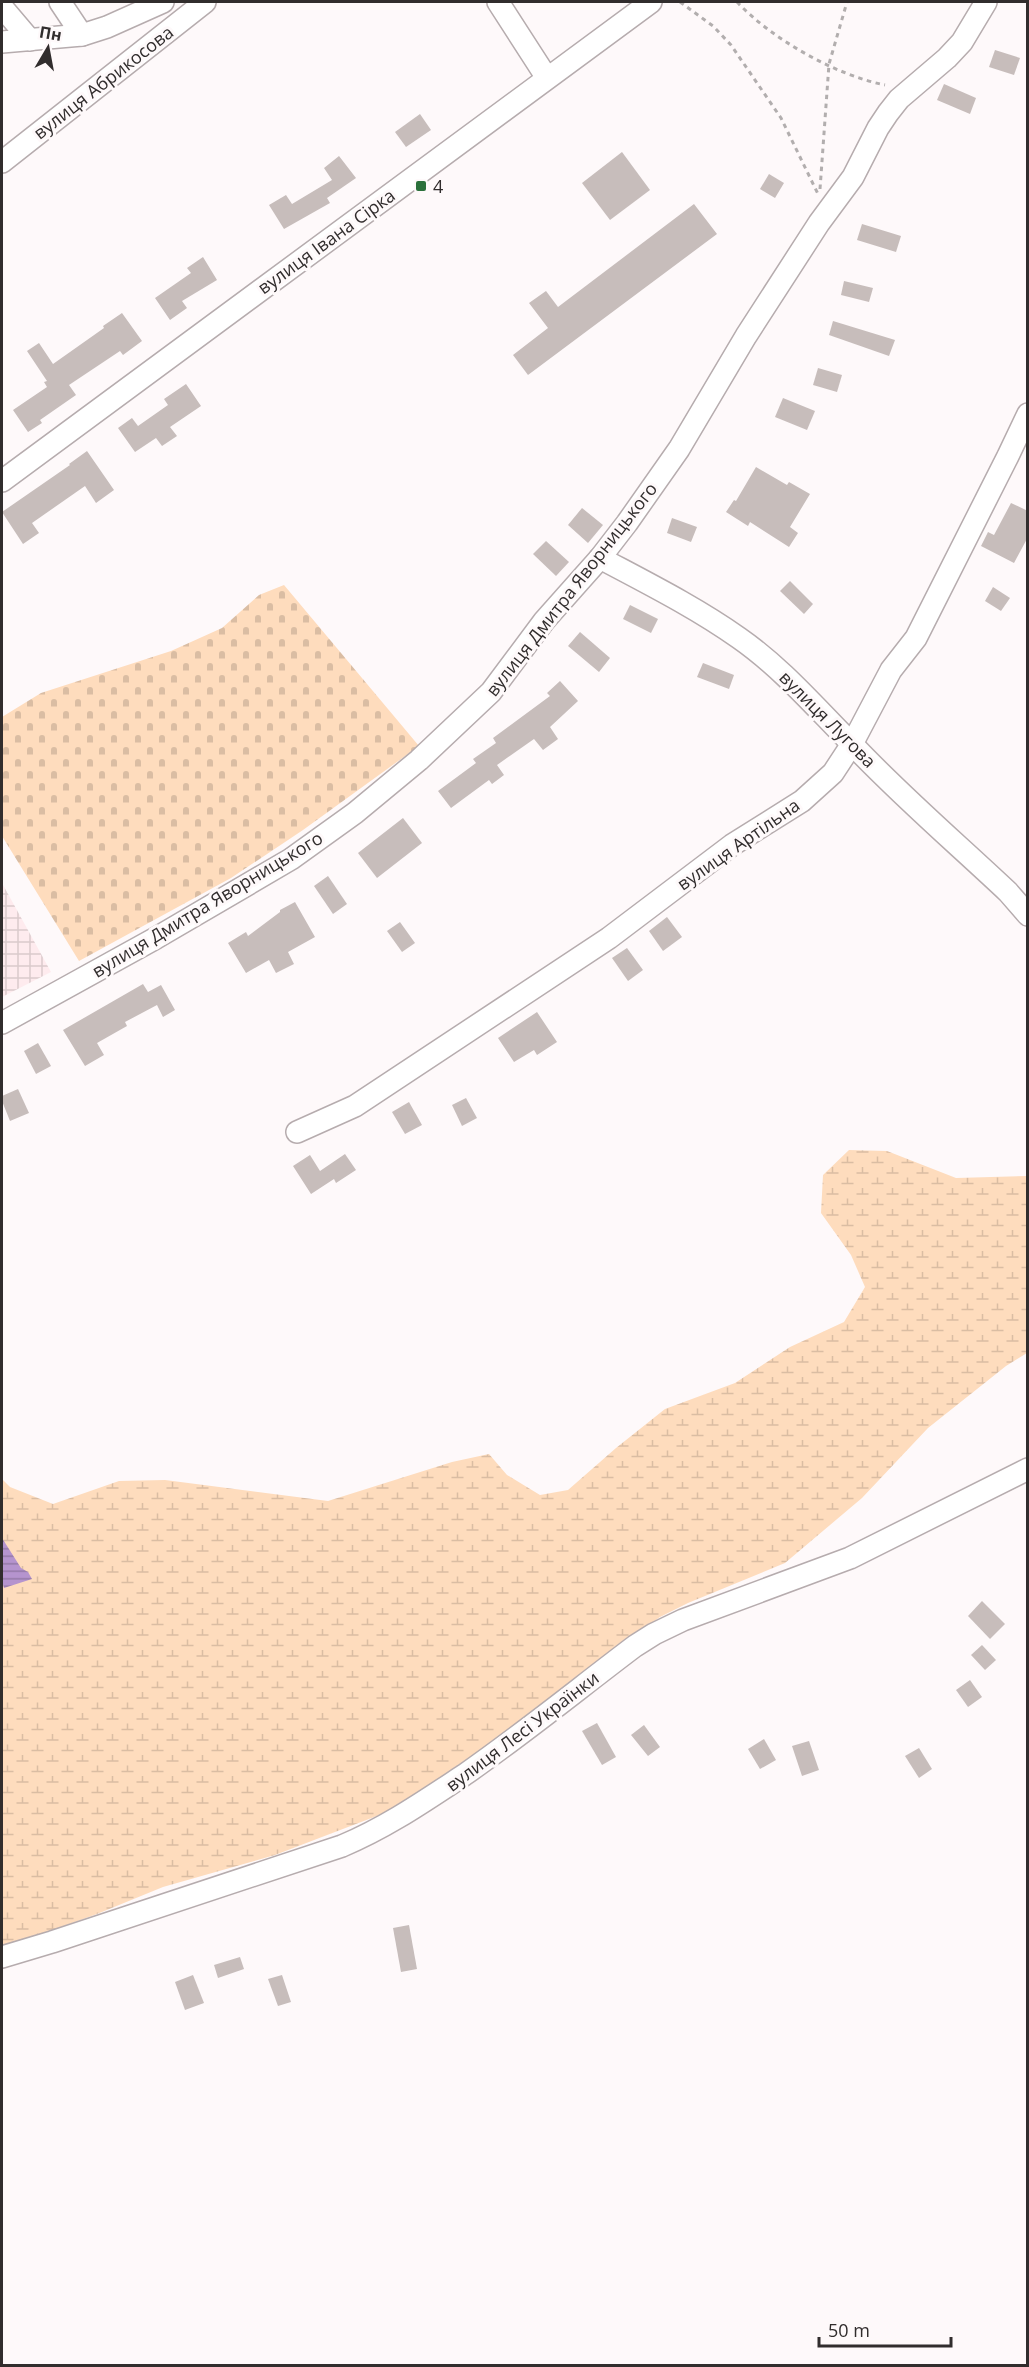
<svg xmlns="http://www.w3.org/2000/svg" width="1029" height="2367" font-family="'Open Sans',sans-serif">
<defs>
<pattern id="industrial-grid" width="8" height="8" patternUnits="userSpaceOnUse" patternTransform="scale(1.5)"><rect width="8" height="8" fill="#feebee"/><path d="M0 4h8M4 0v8" fill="none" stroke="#dacacc"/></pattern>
<pattern id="wetland-marsh" width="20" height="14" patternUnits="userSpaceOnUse" patternTransform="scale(1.5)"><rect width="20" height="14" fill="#fedcbd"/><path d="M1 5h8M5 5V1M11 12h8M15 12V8" fill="none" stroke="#dabda3"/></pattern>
<pattern id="cemetery-stones" width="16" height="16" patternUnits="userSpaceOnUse" patternTransform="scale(1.5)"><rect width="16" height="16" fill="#fedcbd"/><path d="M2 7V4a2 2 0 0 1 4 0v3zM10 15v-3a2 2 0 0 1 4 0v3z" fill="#dabda3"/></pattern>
<pattern id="water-rules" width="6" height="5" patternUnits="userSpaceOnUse" patternTransform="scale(1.5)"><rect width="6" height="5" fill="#b594ce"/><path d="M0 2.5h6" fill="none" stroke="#9479a8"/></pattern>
</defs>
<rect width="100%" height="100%" fill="#fef9fa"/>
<polygon fill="url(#industrial-grid)" points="2,883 51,972 2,997"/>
<polygon fill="url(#wetland-marsh)" points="849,1150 887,1151 956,1178 1027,1176 1027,1353 1006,1366 928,1428 862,1498 785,1563 688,1603 660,1617 580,1674 547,1705 424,1788 382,1814 275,1855 163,1887 97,1914 2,1948 2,1479 10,1487 53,1504 119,1481 165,1480 328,1501 452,1462 489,1454 507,1475 540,1495 568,1490 616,1448 665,1409 735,1383 790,1347 844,1322 865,1287 851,1255 821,1213 823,1175"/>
<polygon fill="url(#cemetery-stones)" points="284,585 419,746 303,830 231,878 79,961 2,836 2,717 41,693 171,651 222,628 259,595"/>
<polygon fill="url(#water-rules)" points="2,1538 21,1568 28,1572 32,1579 4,1588 2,1581"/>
<g fill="#c7bdbb">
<polygon points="995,50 1020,58 1014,75 989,67"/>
<polygon points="944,84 976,98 970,114 937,100"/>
<polygon points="420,114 431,130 406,147 395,132"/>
<polygon points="622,152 650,190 610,220 582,183"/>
<polygon points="339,156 356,178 327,198 330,203 284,229 269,205 286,195 292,204 332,180 324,168"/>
<polygon points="769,174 784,183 775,198 760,189"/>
<polygon points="694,204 717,234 528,375 513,355 548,328 529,303 546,291 558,307"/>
<polygon points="862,224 901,236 896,252 857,240"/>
<polygon points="203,257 217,280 182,301 187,308 170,320 155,298 191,273 187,268"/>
<polygon points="844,281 873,288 869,302 841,295"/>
<polygon points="122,313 142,341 123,355 120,351 69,385 76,395 40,420 42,423 28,432 13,410 47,387 44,382 47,381 27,351 39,343 53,364 104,328 103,326"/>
<polygon points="833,321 895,340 889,356 829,335"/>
<polygon points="818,368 842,375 837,392 813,385"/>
<polygon points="186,384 201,406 170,427 177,436 162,446 156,438 135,452 118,428 132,418 138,426 168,405 164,399"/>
<polygon points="783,398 815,411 807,430 775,417"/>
<polygon points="87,451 114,490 96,503 85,486 32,523 39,533 23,544 2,512 70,465 69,464"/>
<polygon points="756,467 787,485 789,482 810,494 790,527 798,533 789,547 750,522 748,526 726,512 734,500 736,501"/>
<polygon points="1011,503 1028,511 1028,537 1014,563 981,546 988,532 994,535"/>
<polygon points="582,508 603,525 588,543 568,525"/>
<polygon points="672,518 697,527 691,542 667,533"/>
<polygon points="546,541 569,562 556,576 533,554"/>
<polygon points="790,581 813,604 804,614 780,591"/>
<polygon points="993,587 1010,598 1001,611 985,601"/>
<polygon points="630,605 658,619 651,633 623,619"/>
<polygon points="580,632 610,658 599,672 568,646"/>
<polygon points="703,663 734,675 729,689 697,677"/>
<polygon points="560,681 578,701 550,727 558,739 543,750 534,739 497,765 504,775 492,784 489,780 451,808 438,791 476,763 473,759 496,743 493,738 550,696 547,693"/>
<polygon points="403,818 422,843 377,878 358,853"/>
<polygon points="328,876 347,904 333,914 314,886"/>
<polygon points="295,902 315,937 288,952 294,964 276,973 269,960 246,973 228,943 246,932 248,936 280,912 280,910"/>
<polygon points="667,917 682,937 663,951 649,931"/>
<polygon points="400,922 415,943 402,952 387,931"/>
<polygon points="627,948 643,970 628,981 612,958"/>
<polygon points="143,984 148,992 161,985 175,1010 163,1017 157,1005 125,1022 127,1026 97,1043 104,1055 85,1066 63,1030"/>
<polygon points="537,1012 557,1042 537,1055 534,1050 514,1062 498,1038"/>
<polygon points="38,1043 51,1066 36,1074 24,1051"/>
<polygon points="18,1089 29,1113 10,1121 2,1101 2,1096"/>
<polygon points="466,1098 477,1118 462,1126 452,1105"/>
<polygon points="409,1102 422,1125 405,1134 392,1112"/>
<polygon points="345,1154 356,1170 336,1183 334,1179 311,1194 293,1166 310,1155 320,1171"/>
<polygon points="982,1601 1005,1624 990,1639 968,1616"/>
<polygon points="982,1645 996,1660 985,1670 971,1655"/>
<polygon points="970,1680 982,1697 968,1707 956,1690"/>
<polygon points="597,1723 616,1757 602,1765 582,1731"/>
<polygon points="644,1725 660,1747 648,1756 631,1735"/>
<polygon points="764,1739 776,1760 760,1769 748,1749"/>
<polygon points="809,1741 819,1770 802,1776 792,1746"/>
<polygon points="919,1748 932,1769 919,1778 905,1756"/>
<polygon points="409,1925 417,1969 401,1972 393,1928"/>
<polygon points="240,1957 244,1969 218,1978 214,1965"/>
<polygon points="193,1975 204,2003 185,2010 175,1982"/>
<polygon points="282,1975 291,2002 278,2006 268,1979"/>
</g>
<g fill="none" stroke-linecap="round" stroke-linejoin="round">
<g stroke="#b6acae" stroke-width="24">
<g id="minor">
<polyline points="60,2 82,35"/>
<polyline points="498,2 547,78"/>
<polyline points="2,7 30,40"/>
<polyline points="2,42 82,35 107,27 163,2"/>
<polyline points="2,162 205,2"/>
<polyline points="2,481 651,2"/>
<path d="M600 558C647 583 695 607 739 638 782 668 815 707 852 744 901 796 956 843 1008 892L1028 915"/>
<polyline points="2,1023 156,938 291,859 355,813 419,760 491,692 544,621 600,558 627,523 679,449 746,336 819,223 853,177 878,128 888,113 899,99 947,58 962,42 986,2"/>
<polyline points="297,1132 355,1106 609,938 732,845 802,801 833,773 852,744 891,670 916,638 1008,456 1028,414"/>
<path d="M2 1957 52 1942 342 1846C387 1827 423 1802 464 1775 523 1734 578 1689 635 1646L654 1634 683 1620 850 1558 1028 1469"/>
</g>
</g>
<g stroke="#b2aeae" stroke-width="3" stroke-dasharray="4.5 4.5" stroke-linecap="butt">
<polyline points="680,2 713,26 731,45 781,118 818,194"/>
<path d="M737 2C772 39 835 75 885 85"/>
<polyline points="820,189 829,64 847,2"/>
</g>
<use href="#minor" stroke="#fff" stroke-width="21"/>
</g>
<rect fill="#2b703b" stroke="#fef9fa" stroke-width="2" x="415" y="180" width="12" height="12" rx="3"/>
<g text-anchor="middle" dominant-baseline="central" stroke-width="6" stroke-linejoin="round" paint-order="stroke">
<g font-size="18" fill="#312d2d" stroke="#fef9fa">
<text transform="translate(103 82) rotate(-38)">вулиця Абрикосова</text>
<text transform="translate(326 241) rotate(-36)">вулиця Івана Сірка</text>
<text transform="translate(571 589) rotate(-52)">вулиця Дмитра Яворницького</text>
<text transform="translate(828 719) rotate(45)">вулиця Лугова</text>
<text transform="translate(738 844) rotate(-35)">вулиця Артільна</text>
<text transform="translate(207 904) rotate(-31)">вулиця Дмитра Яворницького</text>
<text transform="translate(522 1731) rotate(-37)">вулиця Лесі Українки</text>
</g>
<g font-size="18" fill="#312d2d" stroke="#fef9fa" text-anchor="start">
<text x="433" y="186">4</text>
</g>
</g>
<rect width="1029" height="2367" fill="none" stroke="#312d2d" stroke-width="6"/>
<g transform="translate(48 48) rotate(10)" stroke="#fef9fa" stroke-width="4.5" paint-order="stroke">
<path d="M0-4.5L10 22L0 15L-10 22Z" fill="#312d2d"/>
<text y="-9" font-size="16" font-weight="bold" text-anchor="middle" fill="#312d2d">Пн</text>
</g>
<path d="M819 2337v9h132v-9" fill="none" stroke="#312d2d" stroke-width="3"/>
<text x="828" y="2337" font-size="18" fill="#312d2d" stroke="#fef9fa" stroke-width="4.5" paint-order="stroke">50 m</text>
</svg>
